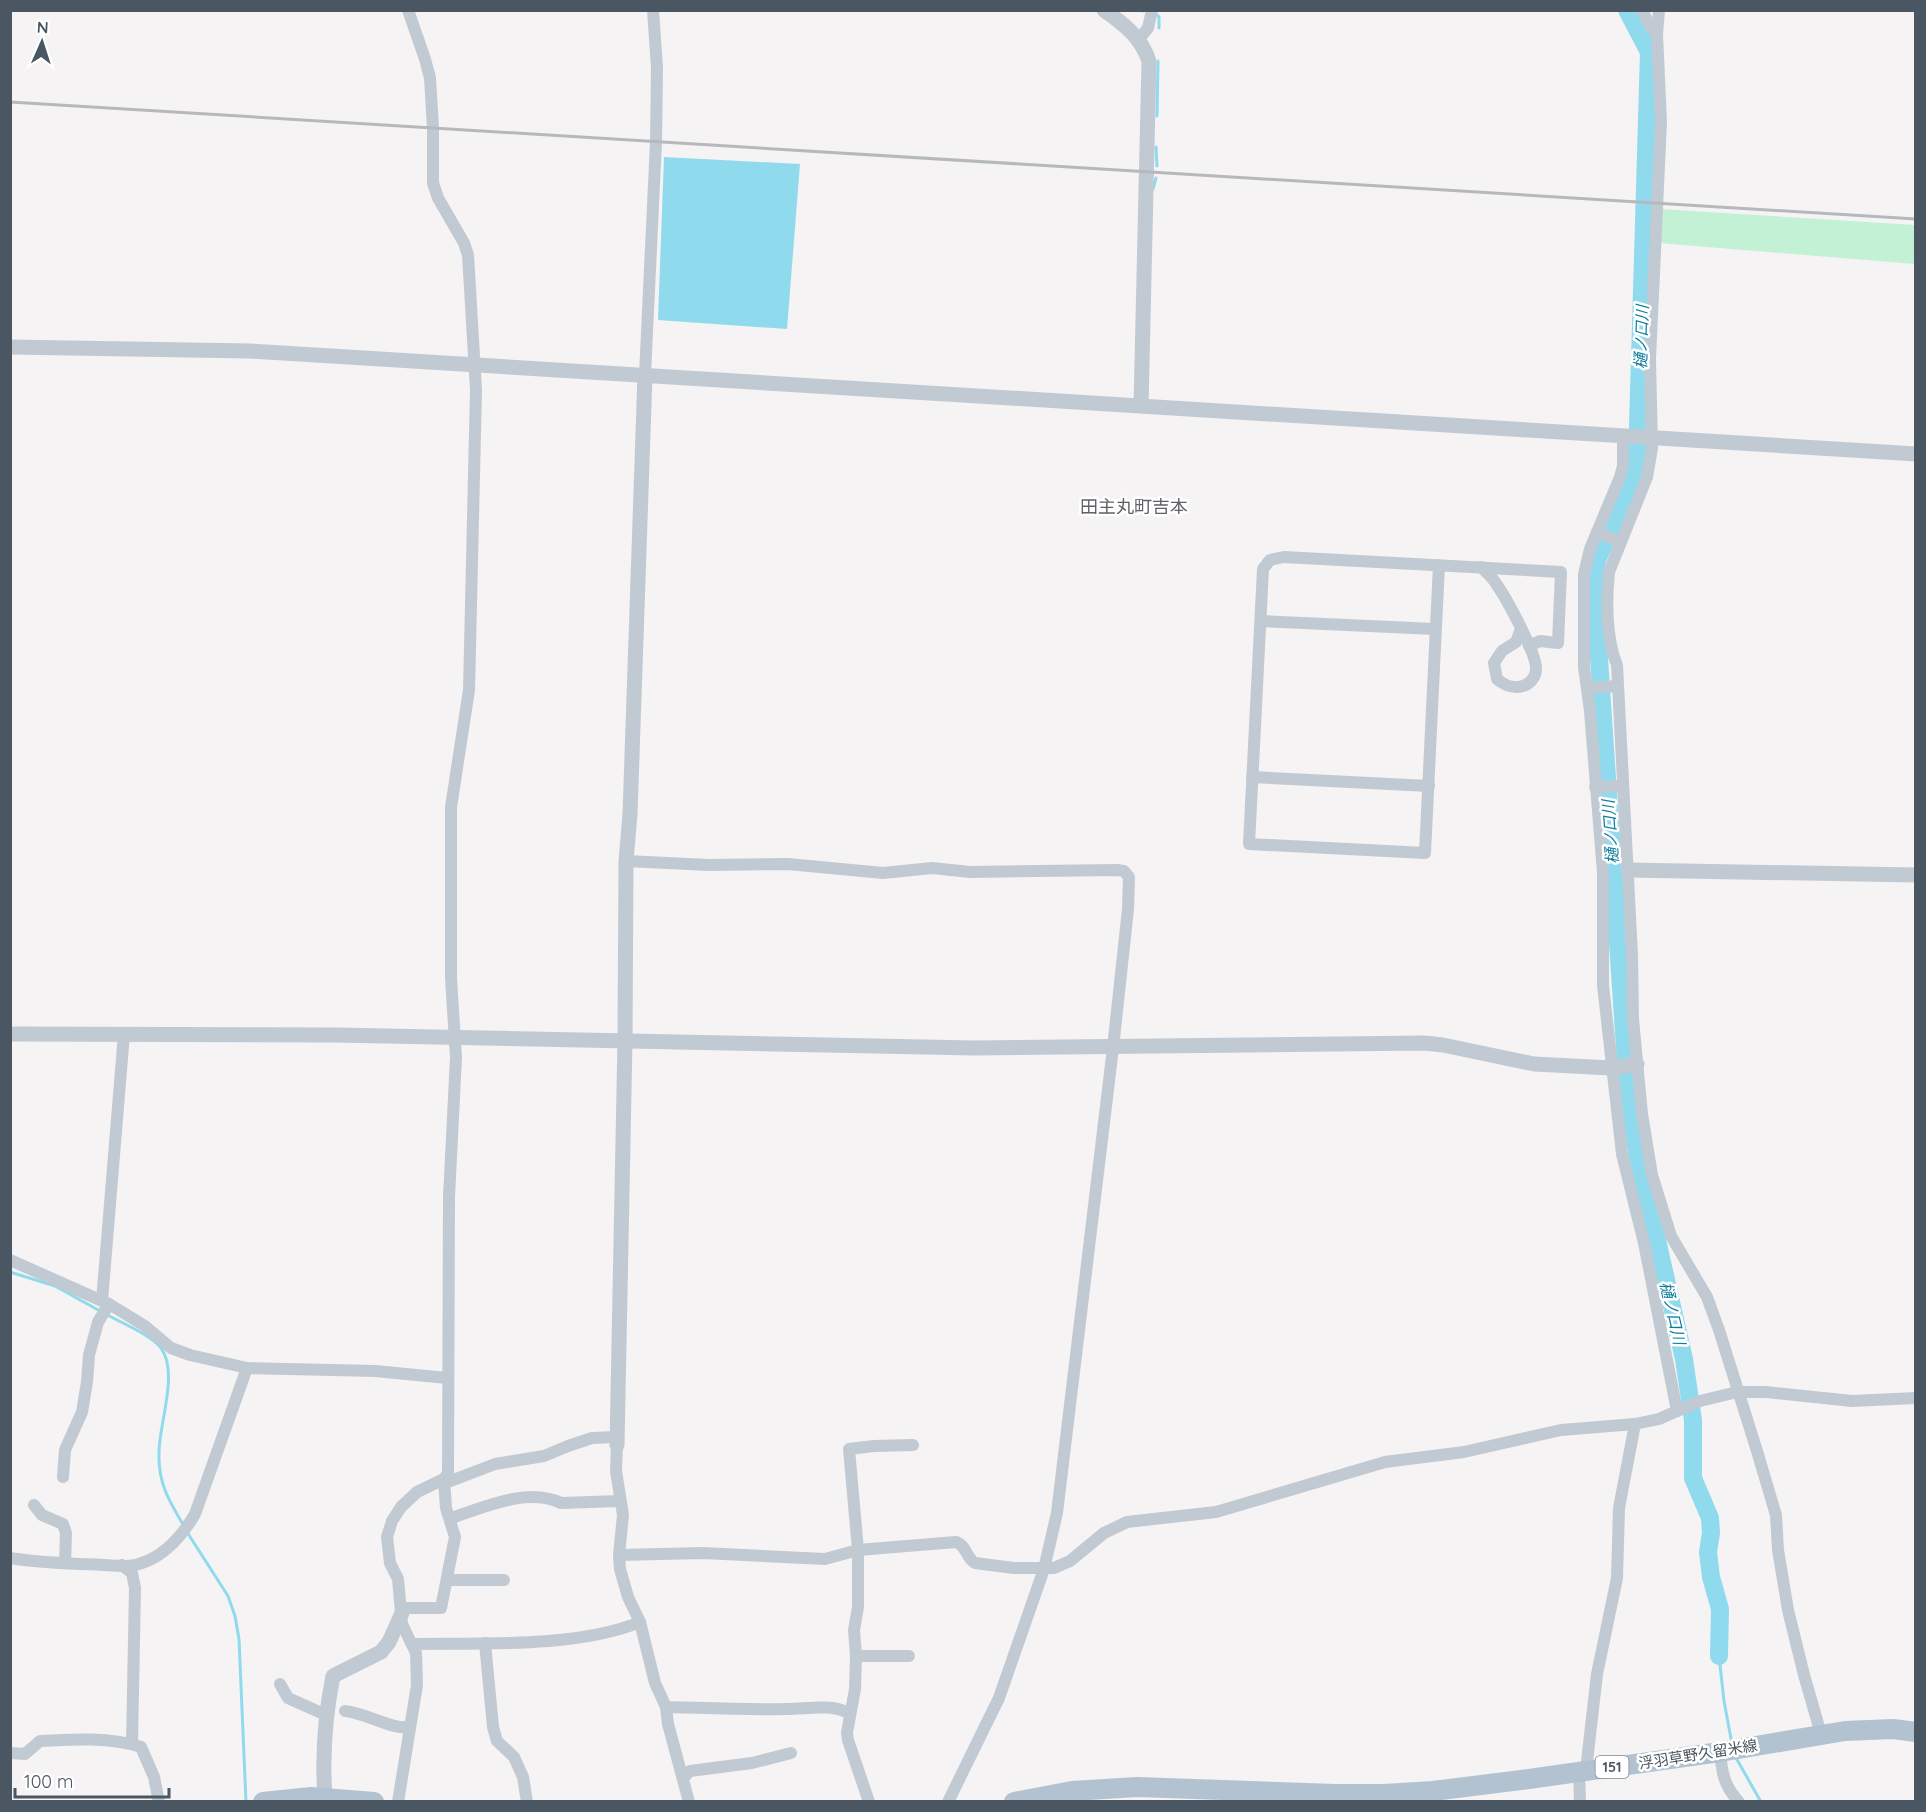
<svg xmlns="http://www.w3.org/2000/svg" width="1926" height="1812" font-family="Quicksand,'Noto Sans JP',sans-serif">
<rect width="100%" height="100%" fill="#f5f3f3"/>
<polygon fill="#c3f1d5" points="1660,209 1915,225 1915,264 1659,243"/>
<polygon fill="#90daee" points="664,157 800,164 787,329 658,320"/>
<g fill="none" stroke-linecap="round" stroke-linejoin="round">
<g stroke="#90daee" stroke-width="3">
<polyline points="1140,10 1143,11"/>
<polyline points="1156,14 1159,17 1159,28"/>
<polyline points="1157,116 1158,61"/>
<polyline points="1156,147 1157,166"/>
<polyline points="1153,189 1156,178"/>
<polyline points="10,1272 55,1286 100,1311"/>
<path d="M106 1314C121 1323 150 1334 161 1348 179 1373 159 1423 159 1453 158 1483 169 1501 184 1526"/>
<polyline points="187,1532 228,1596 235,1616 239,1639 246,1802"/>
<polyline points="1719,1656 1724,1701 1732,1744"/>
<polyline points="1735,1756 1761,1802"/>
</g>
<polyline stroke="#90daee" stroke-width="18" points="1627,10 1649,52 1637,460 1632,481 1597,560 1595,581 1596,613 1628,1093 1637,1152 1684,1359 1693,1420 1693,1478 1710,1518 1711,1533 1708,1552 1711,1577 1720,1609 1719,1656"/>
<g stroke="#c1cad2" stroke-width="12">
<polyline points="1642,10 1650,26 1657,34"/>
<path d="M1659 10 1657 34 1661 122 1650 359 1652 448 1647 477 1609 572C1606 599 1606 639 1617 665L1632 955 1633 1019 1642 1114 1652 1175 1671 1236 1707 1297 1719 1330 1757 1451 1776 1515 1778 1550 1788 1610 1804 1675 1821 1734"/>
<polyline points="1139,39 1148,28 1152,10"/>
<polyline points="645,375 656,142 657,68 653,10"/>
<polyline points="1597,532 1620,542"/>
<polyline points="1439,565 1425,853 1249,844 1263,569 1270,560 1284,557 1561,572 1558,643 1540,641 1529,646"/>
<path d="M1481 567C1487 573 1493 578 1497 585 1506 598 1537 654 1536 669 1536 677 1530 684 1523 686 1514 689 1504 685 1497 679L1494 663 1502 651 1516 642 1521 629"/>
<polyline points="1261,621 1435,629"/>
<polyline points="1587,688 1618,686"/>
<polyline points="1252,777 1429,786"/>
<polyline points="1595,787 1622,786"/>
<polyline points="626,861 709,865 788,864 883,873 932,868 970,872 1117,870 1124,871 1129,877 1128,909 1113,1048 1057,1513 1044,1569 999,1698 948,1802"/>
<polyline points="10,1260 109,1304 145,1326 171,1348 190,1355 247,1368 375,1371 447,1378"/>
<polyline points="102,1301 124,1034"/>
<polyline points="1677,1411 1700,1401 1737,1392 1766,1392 1852,1401 1916,1398"/>
<polyline points="617,1445 616,1471 623,1515 619,1555 620,1569 628,1597 640,1622 655,1683 666,1707 668,1724 689,1802"/>
<polyline points="63,1477 65,1450 82,1412 87,1382 89,1355 98,1322 109,1304"/>
<polyline points="34,1505 42,1515 63,1524 66,1533 65,1563"/>
<path d="M451 1518C485 1507 527 1487 561 1503L620 1501"/>
<path d="M619 1555 703 1553 825 1559 858 1550 956 1542C967 1546 966 1558 975 1563L1014 1568H1054L1070 1561 1104 1533 1127 1522 1216 1512 1385 1462 1464 1452 1561 1430 1635 1424 1659 1419 1677 1411 1644 1243 1622 1154 1603 985V873L1590 711 1584 667V574L1590 549 1620 477 1623 466V436"/>
<path d="M10 1558C34 1562 57 1563 80 1564 96 1564 112 1566 127 1566 158 1564 181 1538 195 1514L247 1368"/>
<polyline points="122,1565 132,1573 135,1588 132,1743"/>
<polyline points="447,1580 504,1580"/>
<polyline points="402,1608 441,1608 455,1537 446,1508 444,1479 448,1482 495,1464 544,1456 568,1446 592,1438 616,1437"/>
<polyline points="485,1643 493,1727 497,1741 514,1757 523,1777 527,1802"/>
<path d="M412 1644C481 1643 577 1648 640 1622"/>
<polyline points="856,1656 909,1656"/>
<polyline points="280,1684 288,1698 326,1715"/>
<path d="M666 1707C706 1708 747 1710 787 1709 807 1709 832 1703 850 1714"/>
<path d="M345 1711C367 1713 391 1730 410 1727"/>
<path d="M1720 1752C1722 1773 1724 1786 1739 1802"/>
<path d="M10 1753 25 1754 40 1741C70 1739 112 1737 141 1747L154 1777 159 1802"/>
<polyline points="1586,1770 1597,1674 1617,1578 1619,1508 1635,1424"/>
<polyline points="1579,1771 1580,1802"/>
<polyline points="684,1777 690,1771 752,1763 791,1753"/>
<polyline points="398,1802 417,1685 416,1653 402,1624 398,1579 390,1563 387,1537 392,1521 401,1507 417,1492 444,1479 448,1473 449,1197 456,1057 451,978 451,807 469,690 476,390 468,255 464,243 438,198 433,183 433,128 430,78 425,59 408,10"/>
<polyline points="869,1802 848,1740 847,1733 855,1689 856,1656 854,1630 858,1607 858,1550 849,1449 874,1446 913,1445"/>
</g>
<g stroke="#c1cad2" stroke-width="15">
<path d="M1104 10C1124 24 1141 37 1149 61L1141 406"/>
<polyline points="10,347 250,351 1916,454"/>
<polyline points="1628,870 1916,875"/>
<polyline points="10,1034 336,1035 974,1048 1424,1043 1443,1045 1534,1064 1611,1068 1637,1064"/>
<polyline points="617,1445 625,1040 626,861 630,814 645,375"/>
<path d="M325 1797C322 1756 325 1716 333 1676L381 1652 389 1642 402 1613"/>
</g>
<g stroke="#b3c2d1" stroke-width="20">
<polyline points="263,1802 311,1797 374,1802"/>
<polyline points="1014,1802 1072,1791 1137,1787 1335,1794 1384,1794 1433,1791 1529,1779 1720,1752 1845,1731 1893,1729 1916,1732"/>
</g>
<polyline stroke="#b5b8bd" stroke-width="3" points="10,102 1916,219"/>
</g>
<g text-anchor="middle" dominant-baseline="central" stroke-width="5" stroke-linejoin="round" paint-order="stroke">
<rect fill="#fff" stroke="#808990" stroke-width="1.5" x="1595.5" y="1756" width="33" height="22" rx="4.5"/>
<g font-size="14" font-weight="bold" fill="#4a5661">
<text x="1612" y="1767">151</text>
</g>
<g font-size="15" fill="#4a5661" stroke="#fff">
<text transform="translate(1698 1754) rotate(-9)">浮羽草野久留米線</text>
</g>
<g font-size="16" font-style="italic" fill="#0c7c9b" stroke="#fff">
<text transform="translate(1641 337) rotate(-88)">樋ノ口川</text>
<text transform="translate(1610 832) rotate(-94)">樋ノ口川</text>
<text transform="translate(1673 1313) rotate(77)">樋ノ口川</text>
</g>
<g font-size="18" fill="#5f6368" stroke="#fff">
<text x="1134" y="506">田主丸町吉本</text>
</g>
</g>
<rect width="1926" height="1812" fill="none" stroke="#4a5661" stroke-width="24"/>
<g transform="translate(42 42) rotate(3)" stroke="#ffffff" stroke-width="4.5" paint-order="stroke">
<path d="M0-4.5L10 22L0 15L-10 22Z" fill="#4a5661"/>
<text y="-9" font-size="16" font-weight="bold" text-anchor="middle" fill="#4a5661">N</text>
</g>
<path d="M15 1788v9h154v-9" fill="none" stroke="#4a5661" stroke-width="3"/>
<text x="24" y="1788" font-size="18" fill="#4a5661" stroke="#ffffff" stroke-width="4.5" paint-order="stroke">100 m</text>
</svg>
